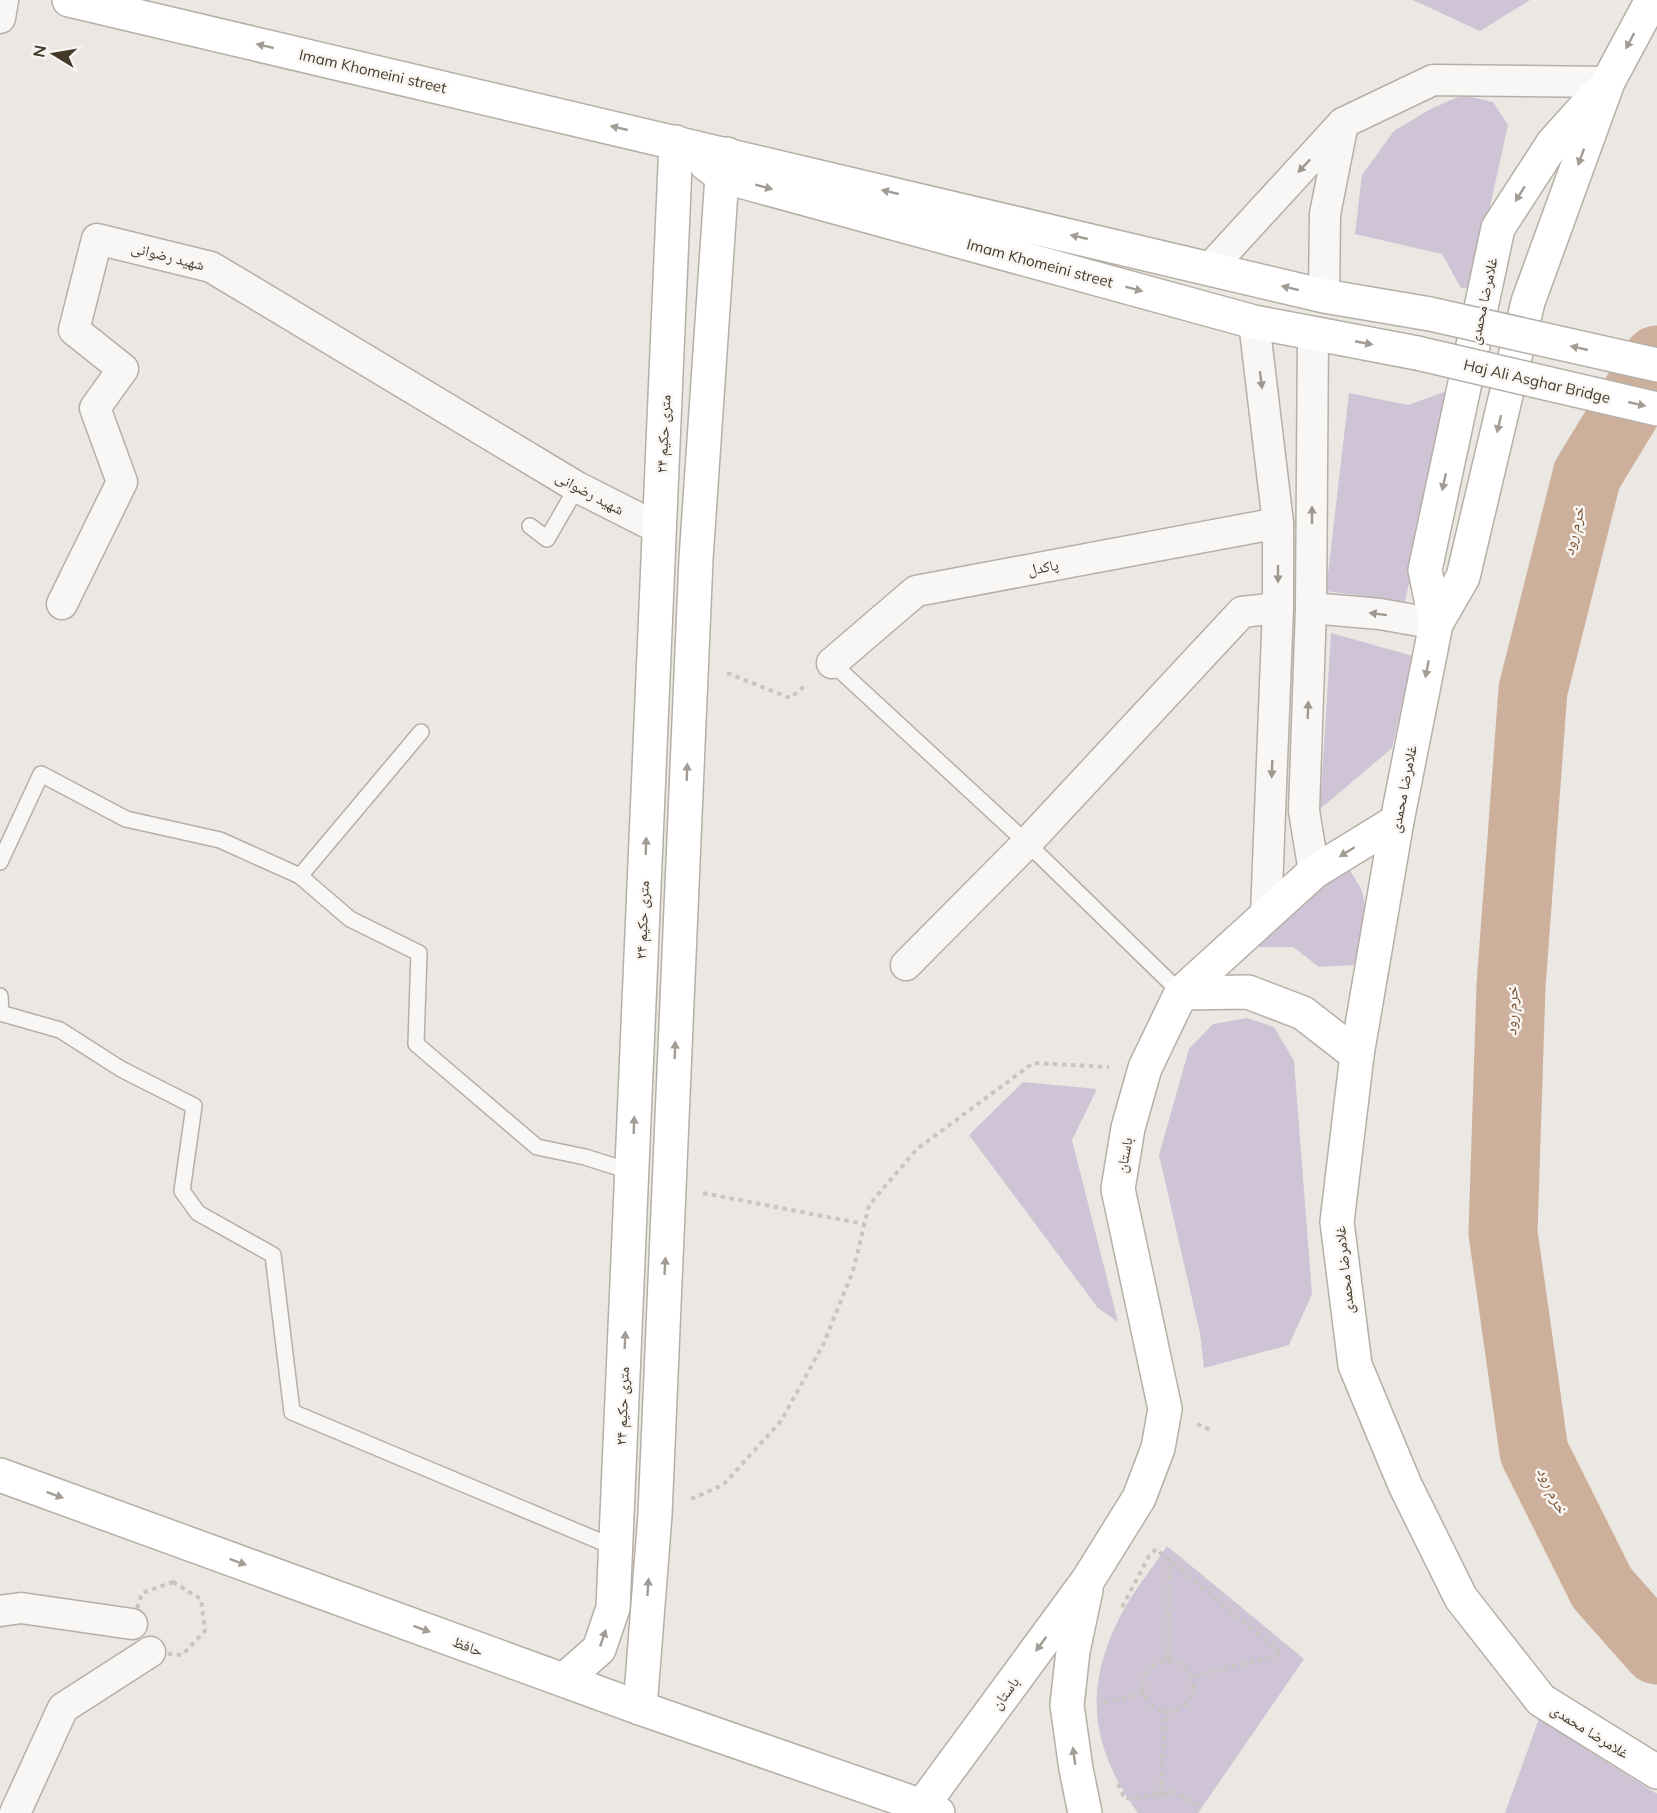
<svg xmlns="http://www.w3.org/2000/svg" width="1657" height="1813" font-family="Mulish,'Noto Naskh Arabic',sans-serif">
<rect width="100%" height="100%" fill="#ebe7e2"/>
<g fill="#cfc3d6">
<polygon points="1413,0 1530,0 1480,31"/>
<polygon points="1462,95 1493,102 1508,125 1472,288 1461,288 1442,254 1355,234 1362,175 1394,131 1429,110"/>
<polygon points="1450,390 1405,602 1326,591 1349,393 1408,405"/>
<polygon points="1331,633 1413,656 1392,748 1320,809"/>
<path d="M1349 868C1352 875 1358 882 1361 889 1370 911 1362 943 1354 965L1319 967 1293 947H1253L1327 877Z"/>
<polygon points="1247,1018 1274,1027 1294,1061 1312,1294 1289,1345 1204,1368 1200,1333 1159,1155 1189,1049 1213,1024"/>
<polygon points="1023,1082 1097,1089 1072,1140 1118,1322 1098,1308 969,1135"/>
<path d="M1167 1546 1304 1659 1198 1813H1138C1089 1745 1083 1685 1123 1611 1136 1588 1153 1567 1167 1546Z"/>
<polygon points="1539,1719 1657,1794 1657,1813 1505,1813"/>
</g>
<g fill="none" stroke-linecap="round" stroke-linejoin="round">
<polyline stroke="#cdb09c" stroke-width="69" points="1657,360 1587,475 1533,690 1511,986 1503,1233 1534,1452 1602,1588 1657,1650"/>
<g stroke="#b6afa7" stroke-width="18">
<g id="lane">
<polyline points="530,526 547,539 577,487"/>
<polyline points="832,663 1027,843 1181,993"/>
<polyline points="0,862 41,774 126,819 220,840 300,876 350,919 419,953 416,1044 537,1147 585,1157 632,1172"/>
<polyline points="300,876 421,732"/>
<polyline points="0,996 1,1013"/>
<polyline points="0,1013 60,1030 121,1069 194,1106 182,1191 198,1213 273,1255 292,1412 616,1548"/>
</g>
</g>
<g stroke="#b6afa7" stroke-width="33">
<g id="street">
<polyline points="0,18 3,0"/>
<polyline points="1210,268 1343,123 1433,80 1608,82"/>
<polyline points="1324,296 1325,214 1343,123"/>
<polyline points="1254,322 1278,523 1278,608 1266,915"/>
<polyline points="1313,333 1311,608 1304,811 1314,872"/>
<polyline points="62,604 122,482 95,408 123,369 74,330 97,239 211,267 577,487 658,528"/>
<polyline points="1311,608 1380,614 1436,624"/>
<polyline points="832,663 916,591 1278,523"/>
<polyline points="906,965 1027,843 1242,612 1278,608"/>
<polyline points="0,1611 21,1608 132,1624"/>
<polyline points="15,1813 63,1708 150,1652"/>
</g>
</g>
<g stroke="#b6afa7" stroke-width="36">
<g id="secondary">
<polyline points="69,0 1324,296 1430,314"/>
<polyline points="1652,0 1608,82 1528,302 1463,577 1436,624 1397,821 1357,1055 1337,1222 1355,1365 1405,1485 1461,1598 1541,1700 1657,1772"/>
<polyline points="706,164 722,176 1254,322 1417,353"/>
<polyline points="1436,624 1425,570 1498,228 1553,143 1598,93"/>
<polyline points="1181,993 1248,992 1303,1013 1357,1055"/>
<polyline points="0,1475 640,1708 922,1806 938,1813"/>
<polyline points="564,1680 599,1649 613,1608 676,142"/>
<polyline points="640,1708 655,1515 696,559 722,176 727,154"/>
<polyline points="922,1806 1088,1580 1139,1498 1158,1448 1165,1409 1118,1189 1128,1128 1145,1068 1181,993 1314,872 1397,821"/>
<polyline points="1085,1813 1076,1769 1067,1705 1073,1651 1086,1590"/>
</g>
</g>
<g stroke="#cac5c0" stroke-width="4" stroke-dasharray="4.5 4.5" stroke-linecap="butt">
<polyline points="727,673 790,698 806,685"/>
<polyline points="703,1193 864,1224"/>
<polyline points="1197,1424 1213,1431"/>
<polyline points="691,1499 723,1485 781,1421 823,1345 853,1271 869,1205 917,1149 1033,1063 1109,1067"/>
<polygon points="173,1582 201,1599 205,1631 182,1655 150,1652 132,1624 142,1593"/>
<polyline points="1122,1607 1149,1556 1156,1549 1282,1654 1192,1677"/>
<polyline points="1168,1661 1169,1560"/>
<circle cx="1168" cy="1686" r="25"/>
<polyline points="1104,1702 1145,1693"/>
<polyline points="1118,1784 1125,1799 1175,1792 1202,1807"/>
<polyline points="1160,1794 1166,1711"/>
</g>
<use href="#lane" stroke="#f9f7f5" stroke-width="15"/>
<use href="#street" stroke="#f9f7f5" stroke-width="30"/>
<use href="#secondary" stroke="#fff" stroke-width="33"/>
<g stroke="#b6afa7" stroke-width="36" stroke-linecap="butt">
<g id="secondary-bridge">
<polyline points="1430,314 1657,365"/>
<polyline points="1417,353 1657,409"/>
</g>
</g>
<use href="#secondary-bridge" stroke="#fff" stroke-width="33"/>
</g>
<defs><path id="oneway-solid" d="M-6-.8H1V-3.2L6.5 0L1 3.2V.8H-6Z" transform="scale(1.5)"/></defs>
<g fill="#a29c94">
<use href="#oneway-solid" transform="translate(1630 41) rotate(118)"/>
<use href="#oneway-solid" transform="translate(265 46) rotate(-167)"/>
<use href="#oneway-solid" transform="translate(619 128) rotate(-167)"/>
<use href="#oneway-solid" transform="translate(1581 157) rotate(110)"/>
<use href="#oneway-solid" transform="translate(764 187) rotate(15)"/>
<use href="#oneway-solid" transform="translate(890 192) rotate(-167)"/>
<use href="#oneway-solid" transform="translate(1520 194) rotate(122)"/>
<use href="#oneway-solid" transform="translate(1079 237) rotate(-167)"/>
<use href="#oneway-solid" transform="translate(1290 288) rotate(-166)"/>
<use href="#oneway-solid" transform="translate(1134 289) rotate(15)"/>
<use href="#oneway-solid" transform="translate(1364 343) rotate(11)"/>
<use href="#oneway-solid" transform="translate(1579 348) rotate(-167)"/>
<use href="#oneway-solid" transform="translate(1637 404) rotate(13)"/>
<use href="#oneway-solid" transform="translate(1499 424) rotate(103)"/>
<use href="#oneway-solid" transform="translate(1444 482) rotate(102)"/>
<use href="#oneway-solid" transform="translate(1427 669) rotate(101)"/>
<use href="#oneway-solid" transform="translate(687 772) rotate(-88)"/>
<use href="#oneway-solid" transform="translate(646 846) rotate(-88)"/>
<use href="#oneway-solid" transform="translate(1347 852) rotate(148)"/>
<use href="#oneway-solid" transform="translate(675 1050) rotate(-88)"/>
<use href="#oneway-solid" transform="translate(634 1125) rotate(-88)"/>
<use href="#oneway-solid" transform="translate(665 1266) rotate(-87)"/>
<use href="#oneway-solid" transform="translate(625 1340) rotate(-88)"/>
<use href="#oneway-solid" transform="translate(55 1495) rotate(20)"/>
<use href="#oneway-solid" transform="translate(238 1562) rotate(20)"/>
<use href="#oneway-solid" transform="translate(648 1587) rotate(-86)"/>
<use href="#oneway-solid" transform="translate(422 1629) rotate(20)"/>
<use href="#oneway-solid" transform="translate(603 1638) rotate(-71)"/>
<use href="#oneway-solid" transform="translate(1041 1644) rotate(126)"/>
<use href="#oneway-solid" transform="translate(1074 1756) rotate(-98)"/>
</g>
<g fill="#9e988f">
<use href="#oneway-solid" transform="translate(1304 166) rotate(133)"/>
<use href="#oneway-solid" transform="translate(1261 380) rotate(83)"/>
<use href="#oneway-solid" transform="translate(1312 515) rotate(-90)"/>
<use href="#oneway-solid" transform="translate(1278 574) rotate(90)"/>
<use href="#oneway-solid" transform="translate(1378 614) rotate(-173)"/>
<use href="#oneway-solid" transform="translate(1308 710) rotate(-88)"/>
<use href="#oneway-solid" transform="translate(1272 769) rotate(92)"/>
</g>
<g text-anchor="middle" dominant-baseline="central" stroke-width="5" stroke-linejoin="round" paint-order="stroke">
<g font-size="15" fill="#443829" stroke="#f8f5f2">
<text transform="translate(373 71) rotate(13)">Imam Khomeini street</text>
<text transform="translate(168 256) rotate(14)">شهید رضوانی</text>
<text transform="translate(1040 263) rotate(15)">Imam Khomeini street</text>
<text transform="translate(1483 301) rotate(-78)">غلامرضا محمدی</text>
<text transform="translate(1537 381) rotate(13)">Haj Ali Asghar Bridge</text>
<text transform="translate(663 434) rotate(-87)">۲۴ متری حکیم</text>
<text transform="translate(590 493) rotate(28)">شهید رضوانی</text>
<text transform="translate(1043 567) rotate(-11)">پاکدل</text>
<text transform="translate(1403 789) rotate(-79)">غلامرضا محمدی</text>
<text transform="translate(642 920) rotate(-88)">۲۴ متری حکیم</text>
<text transform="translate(1124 1155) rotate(-80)">باستان</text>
<text transform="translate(1344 1270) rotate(-96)">غلامرضا محمدی</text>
<text transform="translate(622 1406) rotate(-88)">۲۴ متری حکیم</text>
<text transform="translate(468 1646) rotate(20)">حافظ</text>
<text transform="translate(1005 1693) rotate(-54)">باستان</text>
<text transform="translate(1590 1731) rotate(32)">غلامرضا محمدی</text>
</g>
<g font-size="16" font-style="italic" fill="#7b5231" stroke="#f8f5f2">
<text transform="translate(1573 531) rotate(-76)">خرم رود</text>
<text transform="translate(1511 1011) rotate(-88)">خرم رود</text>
<text transform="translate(1553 1490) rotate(64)">خرم رود</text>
</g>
</g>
<g transform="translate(54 54) rotate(281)" stroke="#f8f5f2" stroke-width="4.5" paint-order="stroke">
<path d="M0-4.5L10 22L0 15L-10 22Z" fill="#443829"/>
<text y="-9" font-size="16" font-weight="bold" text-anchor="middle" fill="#443829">N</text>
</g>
</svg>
